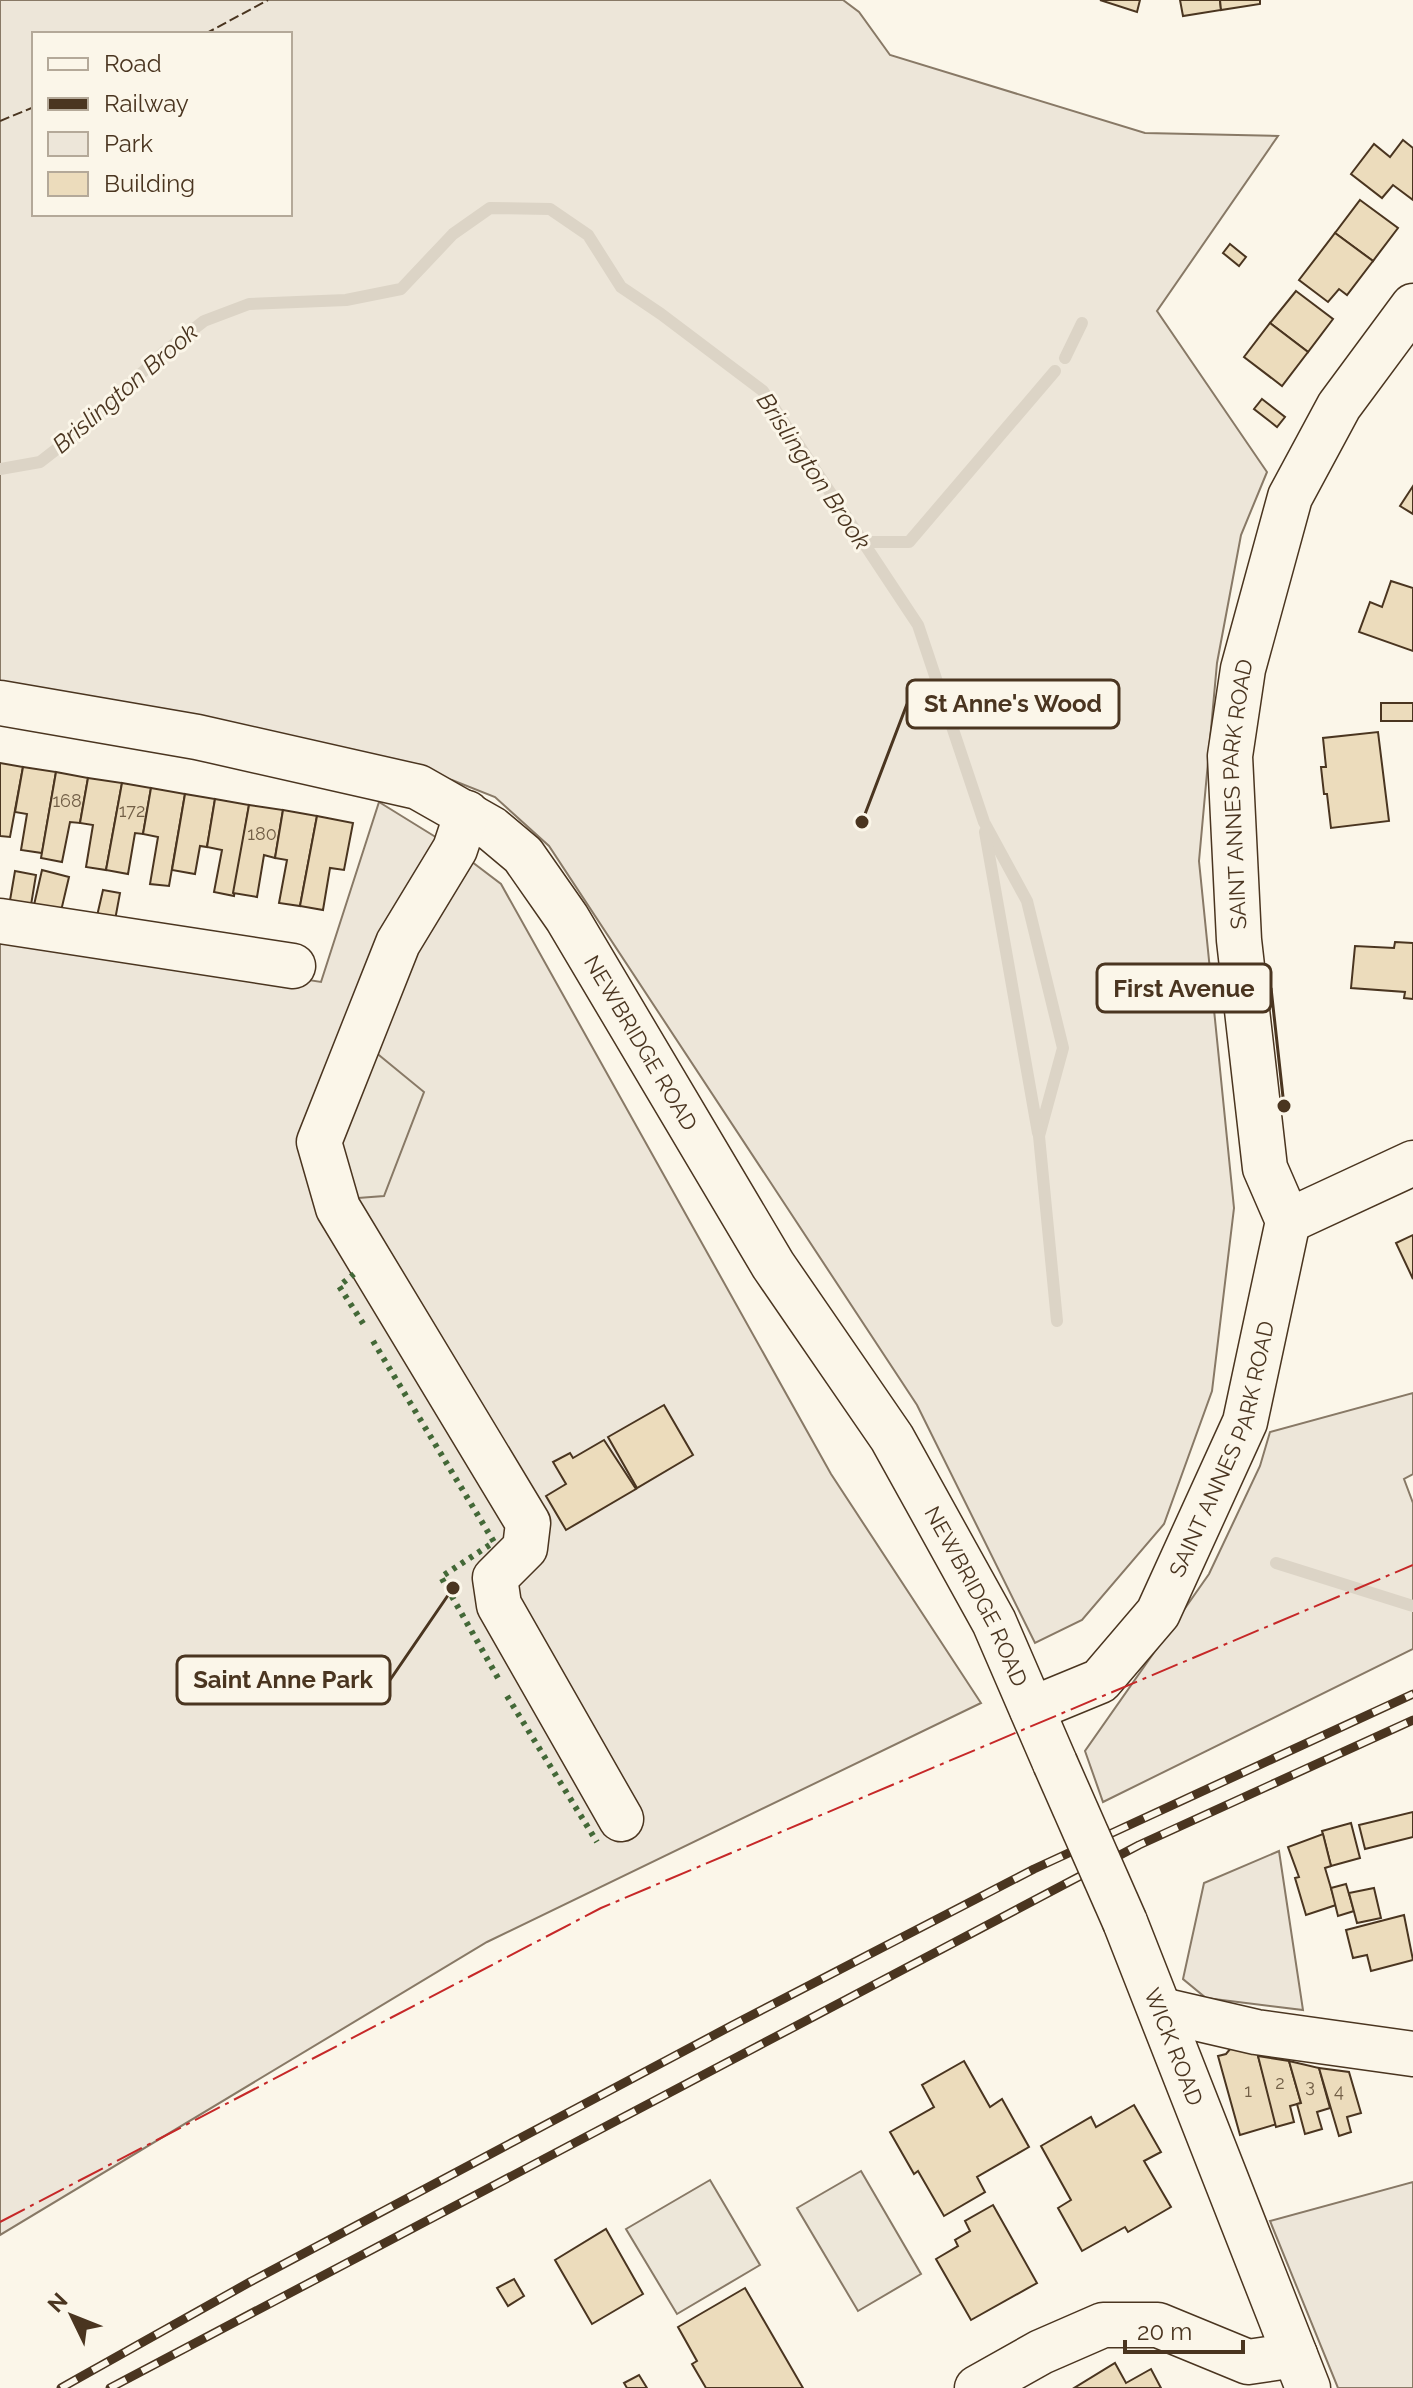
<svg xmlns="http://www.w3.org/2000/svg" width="1413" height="2388" font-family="Raleway,sans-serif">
<rect width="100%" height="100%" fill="#fbf6e9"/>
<g fill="#ede6d9" stroke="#887966" stroke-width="2" fill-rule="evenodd">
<path d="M0 0H843L859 12 890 55 1145 133 1278 136 1157 311 1267 472 1241 535 1217 663 1199 861 1234 1208 1212 1391 1164 1524 1082 1620 1035 1643 917 1405 549 846 495 797 452 780 0 685ZM34 34H290V214H34Z"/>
<polygon points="379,802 455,849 501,884 831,1474 981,1703 487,1942 0,2235 0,932 321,982"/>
<polygon points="1413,1393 1413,1474 1404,1479 1413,1503 1413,1649 1103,1802 1085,1751 1209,1574 1260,1466 1270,1432"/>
<polygon points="1279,1851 1303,2010 1206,1998 1183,1979 1204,1883"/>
<polygon points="1413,2182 1413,2388 1338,2388 1270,2221"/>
</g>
<g fill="#ede7d9" stroke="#887966" stroke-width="2">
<polygon points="374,1051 424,1092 384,1196 345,1199 332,1147"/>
<polygon points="861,2171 921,2274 858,2311 797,2208"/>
<polygon points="710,2180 760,2265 677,2314 626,2229"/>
</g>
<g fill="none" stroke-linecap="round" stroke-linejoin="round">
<g stroke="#dcd4c6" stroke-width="12">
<polyline points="1065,358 1082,323"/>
<polyline points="0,469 40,462 80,431 163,353 204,321 249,304 346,300 401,289 453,234 490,208 550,209 588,235 621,287 661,314 763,391 918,625 984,822 1027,901 1063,1048 1039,1136 1057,1321"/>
<polyline points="863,542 909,542 1055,371"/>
<polyline points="985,832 1038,1133"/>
<polyline points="1276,1563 1413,1606"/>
</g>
</g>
<g fill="#ecdcbc" stroke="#4a3520" stroke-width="2">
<polygon points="1100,0 1140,0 1137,12"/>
<polygon points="1180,0 1220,0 1221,10 1183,16"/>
<polygon points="1220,0 1260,0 1260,4 1221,10"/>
<polygon points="1403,140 1413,148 1413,200 1393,185 1382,198 1351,174 1374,144 1390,157"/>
<polygon points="1360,200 1398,228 1373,261 1335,233"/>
<polygon points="1335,233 1373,261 1347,295 1339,289 1328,302 1299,280"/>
<polygon points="1230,244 1246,257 1239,266 1223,253"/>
<polygon points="1296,291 1333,319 1308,352 1270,323"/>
<polygon points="1270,323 1308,352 1282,386 1244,357"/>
<polygon points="1262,399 1285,417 1277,427 1254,409"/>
<polygon points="1413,486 1413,514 1400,506"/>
<polygon points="1391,581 1413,588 1413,651 1359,632 1370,602 1382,607"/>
<rect x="1381" y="703" width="32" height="18"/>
<polygon points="1378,732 1389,821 1331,828 1327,794 1324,794 1321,767 1326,767 1323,738"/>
<polygon points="0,763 23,767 10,837 0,836"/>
<polygon points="23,767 56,772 42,853 21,850 27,814 15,812"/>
<polygon points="56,772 88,778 80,823 70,822 62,862 41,858"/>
<polygon points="88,778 122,783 106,870 86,867 93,825 80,823"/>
<polygon points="122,783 151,788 143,834 135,833 128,874 106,870"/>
<polygon points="151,788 185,794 169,886 150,884 158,837 143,834"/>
<polygon points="185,794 215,799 207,847 200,846 195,874 172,870"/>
<polygon points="215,799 249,805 234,896 214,892 222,850 207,847"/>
<polygon points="249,805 283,810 275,858 264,855 257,897 233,893"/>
<polygon points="283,810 317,816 300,906 279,903 287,860 275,858"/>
<polygon points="317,816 353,823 344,870 330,868 323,910 300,906"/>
<polygon points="42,870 69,877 61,911 34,905"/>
<polygon points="15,871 36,875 31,905 8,912"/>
<polygon points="103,890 120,893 115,920 97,916"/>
<polygon points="1395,942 1413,943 1413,999 1404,998 1405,992 1351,988 1355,946 1394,948"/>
<polygon points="1413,1235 1413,1279 1396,1243"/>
<polygon points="664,1405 693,1455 637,1488 608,1437"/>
<polygon points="604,1440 636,1489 566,1530 546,1496 566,1484 553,1462 570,1453 573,1458"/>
<polygon points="1413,1812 1413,1837 1365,1849 1359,1825"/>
<polygon points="1351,1823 1360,1858 1331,1866 1322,1831"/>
<polygon points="1323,1834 1331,1866 1325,1868 1336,1905 1306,1915 1295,1878 1299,1877 1288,1847"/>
<polygon points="1346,1884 1354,1911 1338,1916 1331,1888"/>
<polygon points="1374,1888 1381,1918 1357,1923 1349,1893"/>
<polygon points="1404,1915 1413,1960 1371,1971 1367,1955 1353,1958 1346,1930"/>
<polygon points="1235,2043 1259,2046 1258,2056 1277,2124 1240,2135 1218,2056 1226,2054"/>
<polygon points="1258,2056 1289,2061 1301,2103 1290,2106 1294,2122 1276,2127"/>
<polygon points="964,2061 990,2107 1002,2099 1029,2147 977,2177 985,2192 944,2216 918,2171 914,2174 890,2132 934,2107 922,2085"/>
<polygon points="1289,2061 1319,2068 1330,2108 1317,2112 1322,2129 1305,2134 1297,2104 1301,2103"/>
<polygon points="1319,2068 1349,2072 1361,2113 1347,2117 1351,2132 1339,2136"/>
<polygon points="1134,2105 1161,2152 1144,2161 1171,2207 1128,2232 1125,2227 1082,2251 1058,2208 1071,2200 1041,2146 1091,2117 1096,2127"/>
<polygon points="993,2205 1037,2283 971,2320 936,2259 958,2246 955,2240 970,2231 965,2221"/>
<polygon points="606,2229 643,2294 592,2324 555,2260"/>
<polygon points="514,2279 524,2296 508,2306 497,2288"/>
<polygon points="745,2288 803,2388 706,2388 692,2364 697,2361 678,2327"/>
<polygon points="1115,2363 1126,2383 1151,2369 1161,2388 1074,2388"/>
<polygon points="639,2375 647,2388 627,2388 624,2383"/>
</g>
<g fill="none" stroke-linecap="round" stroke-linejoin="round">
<g stroke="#4a3520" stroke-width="47">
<g id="minor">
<path id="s1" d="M0 703 197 737 418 787 492 829 523 855 567 918 773 1265 892 1438 994 1622 1055 1763"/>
<polyline points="467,813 455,849 398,943 319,1142 338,1208 528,1523 525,1548 495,1578 499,1605 621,1819"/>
<polyline points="0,921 293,966"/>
<polyline points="1288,1221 1413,1163"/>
<path id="s2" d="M1032 1709 1100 1681 1158 1613 1245 1422 1288 1221 1265 1168 1239 940 1230 756 1243 669 1290 497 1339 406 1413 306"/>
<path id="s3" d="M1125 1922 1308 2388"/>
<polyline points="1161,2010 1256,2032 1413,2054"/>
<polyline points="977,2388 1041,2352 1103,2325 1158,2325 1248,2362 1295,2355"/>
</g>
</g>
<use href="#minor" stroke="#fbf6e9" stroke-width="44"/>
<g stroke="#4a3520" stroke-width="9">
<g id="rail">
<polyline points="61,2388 250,2282 731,2026 1034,1869 1413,1694"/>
<polyline points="110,2388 1139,1845 1413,1720"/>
</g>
</g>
<use href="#rail" stroke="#fbf6e9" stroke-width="6" stroke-dasharray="18" stroke-linecap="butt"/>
<g stroke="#4a3520" stroke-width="47" stroke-linecap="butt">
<polyline id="minor-bridge" points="1055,1763 1125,1922"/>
</g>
<use href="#minor-bridge" stroke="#fbf6e9" stroke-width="44"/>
<g stroke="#436837" stroke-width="6" stroke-dasharray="4 6" stroke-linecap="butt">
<polyline points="354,1274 339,1286 364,1325"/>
<polyline points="373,1341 494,1542 441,1577 498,1678"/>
<polyline points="507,1696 597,1842"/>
</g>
<g stroke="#4a3520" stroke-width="2" stroke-dasharray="10 4" stroke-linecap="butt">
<polyline points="205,34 268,0"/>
<polyline points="0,121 34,107"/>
</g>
<polyline stroke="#c62828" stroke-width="2" stroke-dasharray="28 6 4 6" stroke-linecap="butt" points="0,2222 601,1908 1413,1565"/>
</g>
<g text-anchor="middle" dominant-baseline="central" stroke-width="6" stroke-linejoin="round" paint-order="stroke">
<g font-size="18" fill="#725f47">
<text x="67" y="800">168</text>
<text x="132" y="810">172</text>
<text x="262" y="833">180</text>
<text x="1280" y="2082">2</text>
<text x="1310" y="2085">3</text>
<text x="1248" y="2090">1</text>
<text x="1339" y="2090">4</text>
</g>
<g font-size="22" fill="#4a3520" stroke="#fbf6e9">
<text stroke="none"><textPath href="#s2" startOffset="1012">SAINT ANNES PARK ROAD</textPath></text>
<text stroke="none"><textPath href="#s1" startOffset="774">NEWBRIDGE ROAD</textPath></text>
<text stroke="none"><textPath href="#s2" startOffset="340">SAINT ANNES PARK ROAD</textPath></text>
<text stroke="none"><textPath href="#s1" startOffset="1422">NEWBRIDGE ROAD</textPath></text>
<text stroke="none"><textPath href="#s3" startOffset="134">WICK ROAD</textPath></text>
</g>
<g font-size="24" font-style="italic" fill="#4a3520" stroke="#fbf6e9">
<text transform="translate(125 388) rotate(-41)">Brislington Brook</text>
<text transform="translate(814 471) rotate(56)">Brislington Brook</text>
</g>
</g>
<path fill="none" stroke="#4a3520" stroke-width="3" d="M862 822L907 704M1284 1106L1271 988M453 1588L390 1680"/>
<g fill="#4a3520" stroke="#fbf6e9" stroke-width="3">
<circle cx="862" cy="822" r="8"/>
<circle cx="1284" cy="1106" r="8"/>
<circle cx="453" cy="1588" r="8"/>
</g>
<g fill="#fbf6e9" stroke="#4a3520" stroke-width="3">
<rect x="907" y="680" width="212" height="48" rx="8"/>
<rect x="1097" y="964" width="174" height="48" rx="8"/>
<rect x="177" y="1656" width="213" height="48" rx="8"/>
</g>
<g font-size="24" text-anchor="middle" font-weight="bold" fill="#4a3520">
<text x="1013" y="712">St Anne's Wood</text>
<text x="1184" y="997">First Avenue</text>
<text x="283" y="1688">Saint Anne Park</text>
</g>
<rect x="32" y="32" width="260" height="184" fill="#fbf6e9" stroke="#b4a999" stroke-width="2"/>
<rect x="48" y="58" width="40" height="12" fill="#fbf6e9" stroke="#b4a999" stroke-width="2"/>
<text x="104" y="72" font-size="24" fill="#4a3520">Road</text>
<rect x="48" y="98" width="40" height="12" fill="#4a3520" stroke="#b4a999" stroke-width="2"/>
<text x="104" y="112" font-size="24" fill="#4a3520">Railway</text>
<rect x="48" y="132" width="40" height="24" fill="#ede6d9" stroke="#b4a999" stroke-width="2"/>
<text x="104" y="152" font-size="24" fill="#4a3520">Park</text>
<rect x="48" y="172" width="40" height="24" fill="#ecdcbc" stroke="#b4a999" stroke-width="2"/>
<text x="104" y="192" font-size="24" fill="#4a3520">Building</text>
<g transform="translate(72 2316) rotate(313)" stroke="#fbf6e9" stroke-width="6" paint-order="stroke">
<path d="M0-6L14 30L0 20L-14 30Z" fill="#4a3520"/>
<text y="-12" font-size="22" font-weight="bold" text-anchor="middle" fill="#4a3520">N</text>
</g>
<path d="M1125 2340v12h118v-12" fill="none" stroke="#4a3520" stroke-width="4"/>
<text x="1137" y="2340" font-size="24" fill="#4a3520" stroke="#fbf6e9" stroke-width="6" paint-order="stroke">20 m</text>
</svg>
